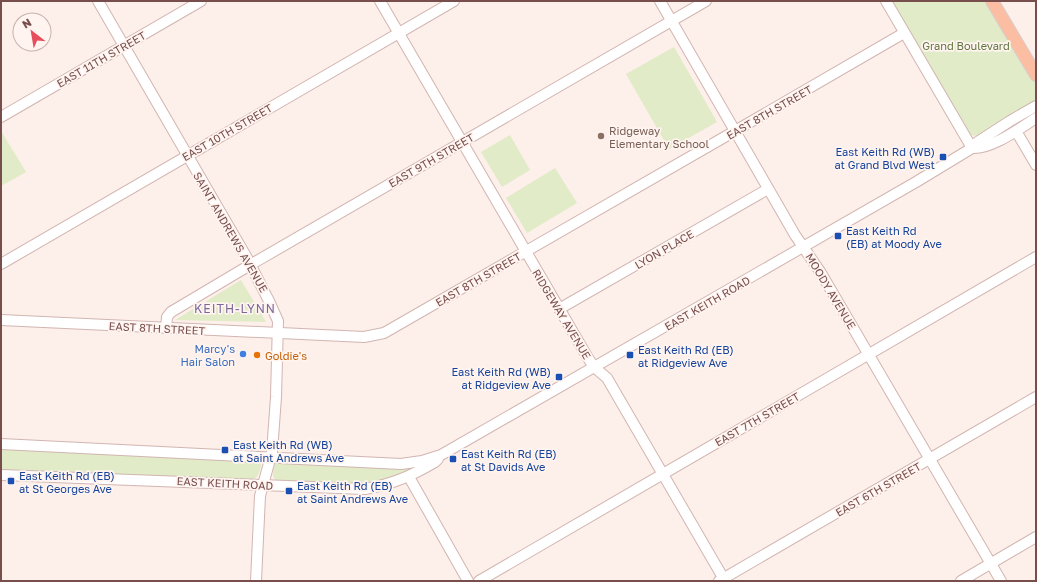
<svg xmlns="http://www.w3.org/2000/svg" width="1037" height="582" font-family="'Golos Text',sans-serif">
<rect width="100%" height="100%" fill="#fdefe9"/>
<g fill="#e1ebc7">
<polygon points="892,1 988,1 1036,84 1036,104 976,136 971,135"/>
<polygon points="674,47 717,122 669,149 626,74"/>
<polygon points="1,131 26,172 1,186"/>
<polygon points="510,135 530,170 502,187 481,152"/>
<polygon points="555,168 577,203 527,233 506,198"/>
<polygon points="241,280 266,322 175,320"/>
<path d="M1 449 262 460C260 468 260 478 251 481L1 470Z"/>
<path d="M431 460 402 477 367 485 277 482C271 476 273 472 275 464L279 462Z"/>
</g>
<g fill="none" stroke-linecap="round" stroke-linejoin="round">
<g stroke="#d2b5b1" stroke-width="12">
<g id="minor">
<polyline points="98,1 247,258 269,301 278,321 276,397 272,452 260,496 256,581"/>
<polyline points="380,1 588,358 594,367 607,378 725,581"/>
<polyline points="660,1 795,235 821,273 1001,581"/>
<polyline points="886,1 972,148"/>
<polyline points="1,117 201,1"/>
<polyline points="1016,131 1036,165"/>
<path d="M972 148C992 149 1019 129 1036 118"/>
<polyline points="1,264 454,1"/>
<polyline points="559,309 768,189"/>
<polyline points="1,320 364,337 384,333 735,131 904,33"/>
<polyline points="166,328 167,317 171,312 250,265 706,1"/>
<polyline points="1,444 401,464 422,461 441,455 916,182 972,148 976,143 1010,121 1036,106"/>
<path d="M1 475 365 489C393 484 411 476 435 462L438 459"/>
<polyline points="409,477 468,581"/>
<polyline points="479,581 1036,257"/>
<polyline points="719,581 1036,397"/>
<polyline points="961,581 1036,537"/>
</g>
</g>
<g stroke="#d9cdcd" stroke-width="14">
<polyline id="major" points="992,1 1036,75"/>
</g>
<use href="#minor" stroke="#fff" stroke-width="10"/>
<use href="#major" stroke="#fbbea2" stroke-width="12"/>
</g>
<circle fill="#8d6e63" stroke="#fff4f0" stroke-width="1.5" cx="601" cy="136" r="4"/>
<g fill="#1a4fb4" stroke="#fff4f0" stroke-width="1.5">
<rect x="939" y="153" width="8" height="8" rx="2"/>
<rect x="834" y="232" width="8" height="8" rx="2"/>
<rect x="626" y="351" width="8" height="8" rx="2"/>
<rect x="555" y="373" width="8" height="8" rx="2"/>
<rect x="221" y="446" width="8" height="8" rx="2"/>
<rect x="449" y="455" width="8" height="8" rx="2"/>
<rect x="7" y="477" width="8" height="8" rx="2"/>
<rect x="285" y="487" width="8" height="8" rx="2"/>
</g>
<circle fill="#3f7fe0" stroke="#fff4f0" stroke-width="1.5" cx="243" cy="354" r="4"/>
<circle fill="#e8710a" stroke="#fff4f0" stroke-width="1.5" cx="257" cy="355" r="4"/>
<g text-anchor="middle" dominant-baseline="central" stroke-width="3.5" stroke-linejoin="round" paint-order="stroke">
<g font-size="11" fill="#627841" stroke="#fff4f0">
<text x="966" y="45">Grand Boulevard</text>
</g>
<g font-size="11" fill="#784e4c" stroke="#fff4f0">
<text transform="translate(101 59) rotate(-30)">EAST 11TH STREET</text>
<text transform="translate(769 112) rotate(-30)">EAST 8TH STREET</text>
<text transform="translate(227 132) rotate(-30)">EAST 10TH STREET</text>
<text transform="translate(431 160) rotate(-30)">EAST 9TH STREET</text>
<text transform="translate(231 232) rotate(60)">SAINT ANDREWS AVENUE</text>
<text transform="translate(664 249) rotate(-30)">LYON PLACE</text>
<text transform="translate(478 279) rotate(-30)">EAST 8TH STREET</text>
<text transform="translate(831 291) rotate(59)">MOODY AVENUE</text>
<text transform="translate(707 303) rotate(-30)">EAST KEITH ROAD</text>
<text transform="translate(562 314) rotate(59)">RIDGEWAY AVENUE</text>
<text transform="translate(157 328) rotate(3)">EAST 8TH STREET</text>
<text transform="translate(757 419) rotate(-30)">EAST 7TH STREET</text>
<text transform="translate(225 483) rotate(3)">EAST KEITH ROAD</text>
<text transform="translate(878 489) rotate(-30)">EAST 6TH STREET</text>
</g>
<g font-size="11" fill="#785e54" stroke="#fff4f0" text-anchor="start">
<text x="609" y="130">Ridgeway<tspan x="609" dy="13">Elementary School</tspan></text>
</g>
<g font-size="11" fill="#164399" stroke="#fff4f0" text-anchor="start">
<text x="935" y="151" text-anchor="end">East Keith Rd (WB)<tspan x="935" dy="13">at Grand Blvd West</tspan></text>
<text x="846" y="230">East Keith Rd<tspan x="846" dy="13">(EB) at Moody Ave</tspan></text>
<text x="638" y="349">East Keith Rd (EB)<tspan x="638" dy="13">at Ridgeview Ave</tspan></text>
<text x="551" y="371" text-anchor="end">East Keith Rd (WB)<tspan x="551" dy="13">at Ridgeview Ave</tspan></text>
<text x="233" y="444">East Keith Rd (WB)<tspan x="233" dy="13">at Saint Andrews Ave</tspan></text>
<text x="461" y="453">East Keith Rd (EB)<tspan x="461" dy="13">at St Davids Ave</tspan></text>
<text x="19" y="475">East Keith Rd (EB)<tspan x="19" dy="13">at St Georges Ave</tspan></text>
<text x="297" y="485">East Keith Rd (EB)<tspan x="297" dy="13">at Saint Andrews Ave</tspan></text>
</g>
<g font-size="11" fill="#366cbe" stroke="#fff4f0" text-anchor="end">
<text x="235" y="348">Marcy's<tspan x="235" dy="13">Hair Salon</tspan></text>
</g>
<g font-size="11" fill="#c56008" stroke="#fff4f0" text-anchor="start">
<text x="265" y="355">Goldie's</text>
</g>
<g font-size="12" letter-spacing="1" fill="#7a689b" stroke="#fff4f0">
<text x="235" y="308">KEITH-LYNN</text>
</g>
</g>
<rect width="1037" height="582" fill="none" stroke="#784e4c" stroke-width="4"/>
<g transform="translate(32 32) rotate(329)"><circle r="19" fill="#fff4f0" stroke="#c9b2ae"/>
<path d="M0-3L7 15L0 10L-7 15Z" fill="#e74e5b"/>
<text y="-6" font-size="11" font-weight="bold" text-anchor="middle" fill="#784e4c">N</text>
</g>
</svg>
